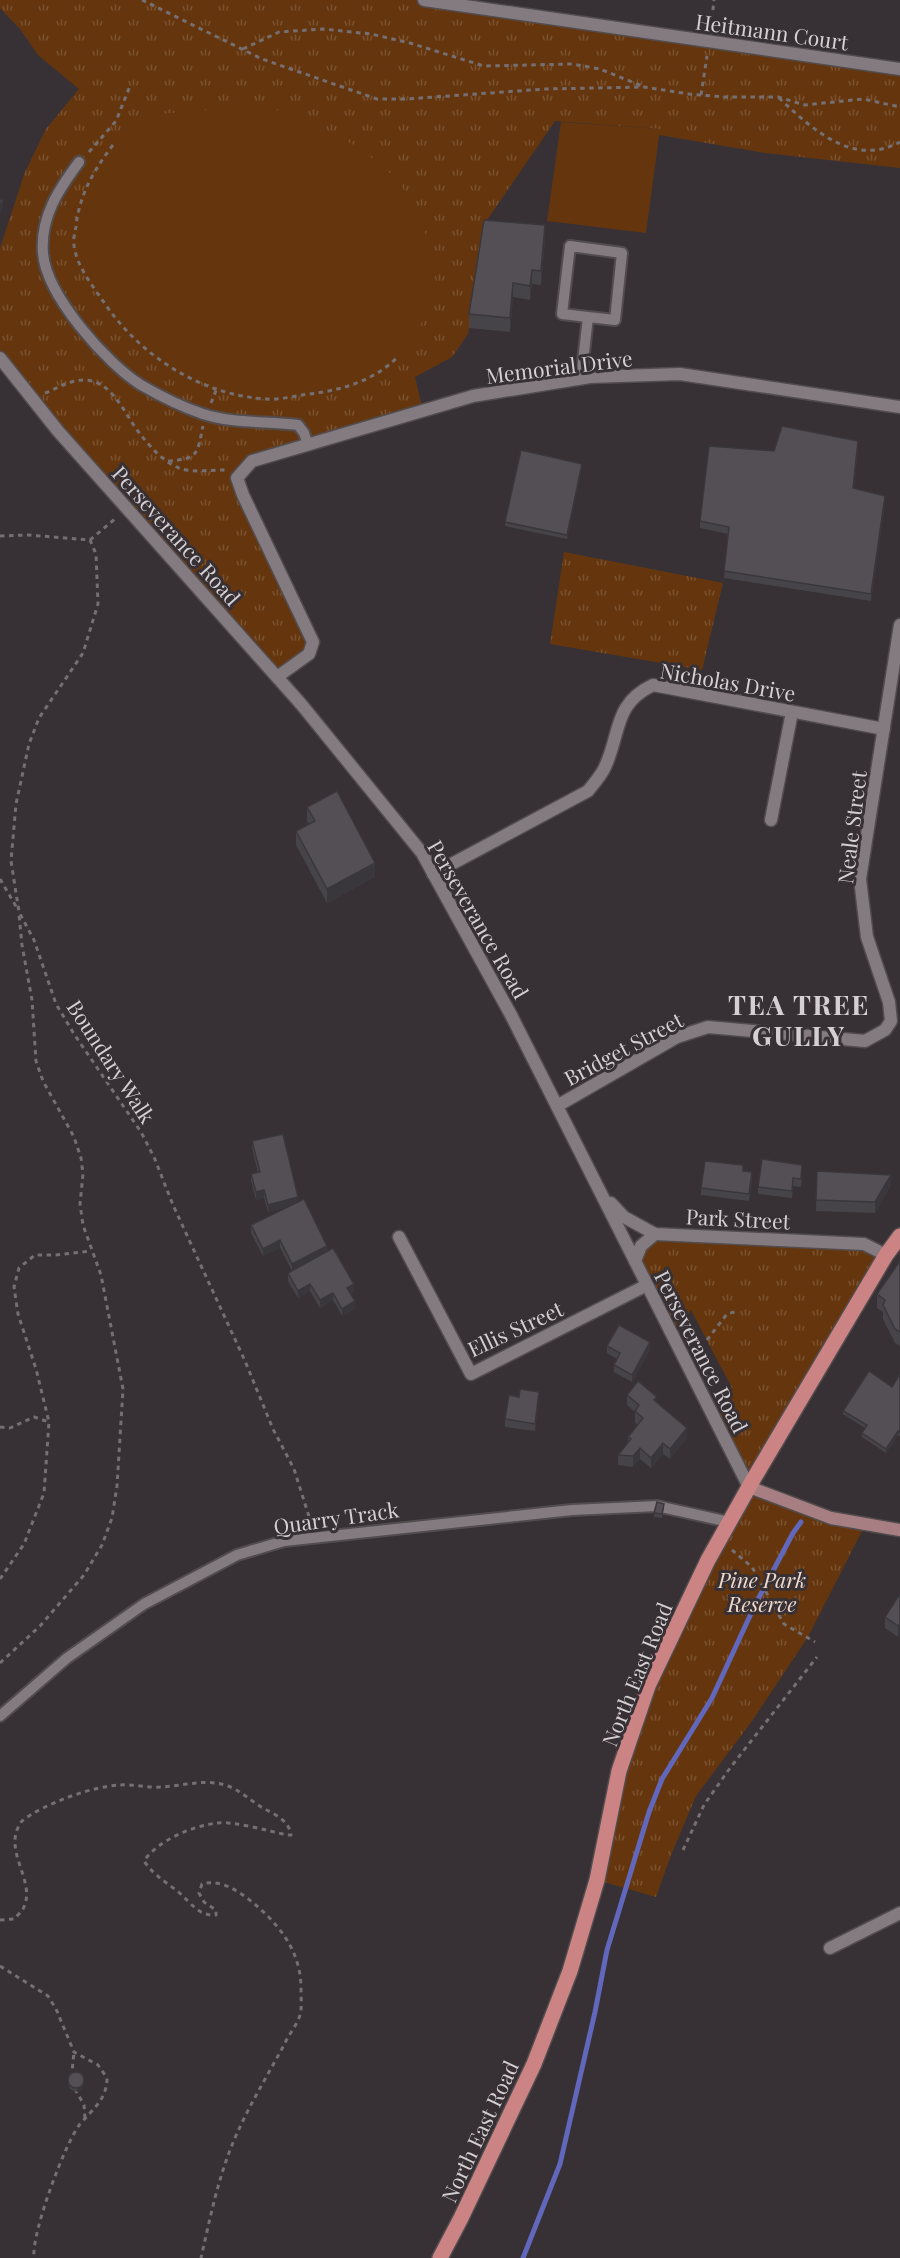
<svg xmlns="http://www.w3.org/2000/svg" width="900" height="2258" font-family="'Playfair Display',serif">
<defs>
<pattern id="grass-tufts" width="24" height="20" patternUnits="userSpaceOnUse" patternTransform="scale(1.5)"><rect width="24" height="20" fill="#65360e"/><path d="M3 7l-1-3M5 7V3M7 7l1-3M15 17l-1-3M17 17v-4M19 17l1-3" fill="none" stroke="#7a5230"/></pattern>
</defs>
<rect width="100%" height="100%" fill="#373034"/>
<g fill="url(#grass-tufts)">
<polygon points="0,0 424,0 900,69 900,168 765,153 659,135 659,129 555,121 485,223 468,334 452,357 415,377 423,411 252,461 237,478 313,642 277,677 0,357 0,248 25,172 46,129 79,89 38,55 20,29 0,8"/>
<polygon points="564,552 723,583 702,670 550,644"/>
<polygon points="655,1234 864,1244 886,1255 749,1487 865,1525 808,1637 752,1721 696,1796 671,1855 656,1897 597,1880 648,1686 749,1487 715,1419 732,1388 691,1310 673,1336 635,1261"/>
</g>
<g fill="#65360e">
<polygon points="245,107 282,111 317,126 358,147 397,179 416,210 428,240 437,266 430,302 419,329 398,357 375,375 350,386 325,393 268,400 241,395 184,376 164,364 116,321 82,268 74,245 77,212 85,190 97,166 113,145 160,114"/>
<polygon points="561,122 660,129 646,233 547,221"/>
</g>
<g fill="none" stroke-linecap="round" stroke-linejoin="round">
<polyline stroke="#6167bb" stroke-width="5" points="523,2258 560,2164 595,2012 607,1950 649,1812 662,1779 712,1698 755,1605 793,1533 801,1522"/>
<g stroke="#524c4e" stroke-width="14">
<g id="service">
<path d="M79 162C59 189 40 217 43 253 46 295 106 363 141 385 160 396 182 407 203 414 235 424 265 421 298 425L304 433 308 445"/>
<polyline points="581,379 588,317 615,320 622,253 570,246 562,314 588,317"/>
<polyline points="0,1716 67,1658 144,1604 237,1555 284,1541 572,1510 657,1506 729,1522"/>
</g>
</g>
<g stroke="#524c4e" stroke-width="15">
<g id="minor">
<polyline points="424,0 900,69"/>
<polyline points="277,677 309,654 313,642 243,495 237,478 252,461 473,396 590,377 680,374 900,407"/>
<polyline points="771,820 792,712"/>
<path d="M433 874 588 791C594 783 601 776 605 767 621 733 613 704 653 685L884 729"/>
<polyline points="557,1106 677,1037 708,1027 865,1041 885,1030 891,1021 889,1002 867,937 860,879 900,625"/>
<polyline points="399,1237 471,1374 647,1285"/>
<polyline points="830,1948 900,1913"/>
</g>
</g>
<g stroke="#524c4e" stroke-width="15">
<g id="tertiary">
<polyline points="0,358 58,431 301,704 422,853 511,1015 749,1487"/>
<polyline points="611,1203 624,1217 655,1234 864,1244 886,1255"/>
<polyline points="635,1261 641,1246 655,1234"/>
</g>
</g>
<g stroke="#524c4e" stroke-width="15">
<polyline id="secondary" points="749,1487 831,1518 900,1530"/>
</g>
<g stroke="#524c4e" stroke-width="18">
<polyline id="primary" points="440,2258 461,2218 534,2064 570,1971 597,1880 619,1771 648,1686 708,1560 754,1478 886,1255 900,1236"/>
</g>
<g stroke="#756f72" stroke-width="3" stroke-dasharray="4.5 4.5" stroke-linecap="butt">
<polyline points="142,0 262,59 377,99 407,99 545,89 644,87 689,94 724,97 778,97 805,105 863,99 900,107"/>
<polyline points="711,28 714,0"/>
<polyline points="243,49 279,32 323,29 371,34 410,43 484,66 572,64 600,69 642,86"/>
<polyline points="701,95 707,56"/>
<path d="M779 98C811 128 853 168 900 142"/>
<path d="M113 145C94 170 79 195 76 227 75 232 73 239 74 245 76 265 92 285 103 301 139 355 200 395 266 399 278 400 291 397 302 395 327 392 350 388 372 376 382 371 390 364 398 357"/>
<polyline points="89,152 116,121 130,86"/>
<path d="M45 393C58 388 70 380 84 380 113 380 125 416 141 435 151 448 164 462 179 468 191 473 211 470 225 470"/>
<polyline points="211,403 217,388"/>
<path d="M168 461C199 459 197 454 203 426"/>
<polyline points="0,536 28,535 90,540 96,554 98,604 83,653 39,718 29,744 16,804 11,861 19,912 34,940 56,1004 74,1034 141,1132 154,1157 173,1205 245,1361 273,1429 294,1469 312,1526"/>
<polyline points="90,540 116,518"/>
<polyline points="0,879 17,908"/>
<polyline points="707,1340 727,1314 738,1311"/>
<polyline points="0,1427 10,1428 34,1417 49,1422"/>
<polyline points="732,1550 752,1567 784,1624 815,1642"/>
<polyline points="0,1579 24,1544 44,1493 49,1422 36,1369 18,1314 14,1287 19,1268 35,1255 56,1255 91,1251"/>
<polyline points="0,1663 40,1626 84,1575 102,1545 112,1518 117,1486 123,1389 101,1275 83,1225 80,1204 83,1174 81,1158 74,1137 43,1081 36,1061 32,1000 22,945 19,915"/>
<polyline points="683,1850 704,1805 730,1768 817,1657"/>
<path d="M0 1920 14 1919C17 1916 21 1912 23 1909 38 1881 0 1850 22 1821 43 1804 93 1786 120 1785 133 1784 147 1788 161 1787 183 1786 206 1778 228 1786 241 1791 251 1801 263 1808 274 1814 289 1820 291 1835H287C269 1831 234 1821 217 1823 193 1826 158 1840 144 1861 153 1874 164 1881 176 1890 189 1900 198 1917 216 1915V1910L204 1902 199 1893 202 1884C222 1878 243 1894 258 1907 284 1930 302 1956 301 1992 301 1999 302 2008 300 2015 297 2025 289 2034 285 2043 270 2071 253 2099 240 2127 220 2168 211 2214 201 2258"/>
<path d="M0 1966 48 1996 56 2009 74 2052 98 2065 107 2078C107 2099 93 2109 80 2124 65 2143 31 2234 34 2258"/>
<polyline points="74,2077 72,2072 74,2052"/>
<polyline points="75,2089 84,2105 85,2119"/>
</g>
<use href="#service" stroke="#837b7f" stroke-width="10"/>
<use href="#minor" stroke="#837b7f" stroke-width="12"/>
<use href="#tertiary" stroke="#837b7f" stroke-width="12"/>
<use href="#secondary" stroke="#a77f82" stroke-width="12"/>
<use href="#primary" stroke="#cc8384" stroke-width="15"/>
</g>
<g fill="#474449">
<polygon points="545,239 541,285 532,284 530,300 513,297 510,332 469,328 469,314"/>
<polygon points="858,448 854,488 885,503 871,601 724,578 728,534 700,528 700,521 774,451"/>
<polygon points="582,467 567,539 505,526 505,522"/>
<polygon points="307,807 375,877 327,903 296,845 296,831 309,824 307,821"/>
<polygon points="252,1141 298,1201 327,1251 354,1291 350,1293 355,1309 342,1316 333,1300 320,1308 310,1291 298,1298 288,1281 288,1273 292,1271 280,1248 263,1256 251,1233 251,1225 287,1207 268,1212 264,1198 256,1200 251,1181 251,1174 258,1173 252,1148"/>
<polygon points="743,1171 752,1179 749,1201 701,1195 701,1188"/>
<polygon points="817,1171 891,1185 875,1213 816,1211"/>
<polygon points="802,1172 801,1187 793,1186 792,1198 758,1194 758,1187"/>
<polygon points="900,1261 900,1346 895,1343 883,1319 883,1312 877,1308 877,1294"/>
<polygon points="607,1346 650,1350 632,1382 614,1372 614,1365 617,1359 607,1353"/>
<polygon points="900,1374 900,1436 898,1435 886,1453 862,1437 862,1433 865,1428 843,1414 843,1411 892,1387"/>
<polygon points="627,1395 657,1402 687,1438 670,1459 663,1454 651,1468 640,1459 633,1467 618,1465 618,1455 628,1442 628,1437 638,1425 635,1422 635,1412 627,1405"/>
<polygon points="539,1399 535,1431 505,1427 505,1419"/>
<polygon points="664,1507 662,1518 654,1517 654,1513"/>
<polygon points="900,1594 898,1637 885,1628 885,1617"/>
<polygon points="68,2081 84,2083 81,2090 77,2092 70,2089 68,2084"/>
</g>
<g fill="#3a373c">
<polygon points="3,200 3,207 0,214 0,207"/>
<polygon points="545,225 545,239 541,285 541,271"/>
<polygon points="532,270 532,284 530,300 530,286"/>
<polygon points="513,283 513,297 510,332 510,318"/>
<polygon points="858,441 858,448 853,495 853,488"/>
<polygon points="582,464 582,467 567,539 567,535"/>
<polygon points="885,496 885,503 871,601 871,594"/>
<polygon points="375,863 375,877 327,903 327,889"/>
<polygon points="891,1175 891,1185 875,1213 875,1202"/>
<polygon points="264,1190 264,1198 256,1200 256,1192"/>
<polygon points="298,1197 298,1204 268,1212 268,1205"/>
<polygon points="280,1240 280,1248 263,1256 263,1249"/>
<polygon points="327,1246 327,1253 292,1271 292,1264"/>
<polygon points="310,1284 310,1291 298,1298 298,1291"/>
<polygon points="354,1284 354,1291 347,1295 347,1288"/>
<polygon points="333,1293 333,1300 320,1308 320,1300"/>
<polygon points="355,1301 355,1309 342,1316 342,1309"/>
<polygon points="650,1342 650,1350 632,1382 632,1375"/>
<polygon points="539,1392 539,1399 535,1431 535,1424"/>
<polygon points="687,1428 687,1438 670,1459 670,1449"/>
<polygon points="898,1431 898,1435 886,1453 886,1449"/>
<polygon points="663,1443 663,1454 651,1468 651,1458"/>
<polygon points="640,1448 640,1459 633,1467 633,1456"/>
<polygon points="900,1624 900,1635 898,1637 898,1626"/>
<polygon points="84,2079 84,2083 81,2090 77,2092 77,2088"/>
</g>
<g fill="#534f55" stroke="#3a373c" stroke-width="1.5">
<polygon points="0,199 3,200 0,207"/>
<polygon points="484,220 545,225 541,271 532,270 530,286 513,283 510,318 469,314"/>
<polygon points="782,426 858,441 853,488 885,496 871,594 724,571 729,527 700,521 709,446 774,451"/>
<polygon points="521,450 582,464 567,535 505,522"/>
<polygon points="337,791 375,863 327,889 296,831 315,821 307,807"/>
<polygon points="283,1134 298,1197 268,1205 264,1190 256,1192 251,1174 260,1172 252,1141"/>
<polygon points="762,1159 802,1165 801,1179 793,1178 792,1191 758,1187"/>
<polygon points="705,1161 743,1165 743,1171 752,1172 749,1194 701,1188"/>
<polygon points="817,1171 891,1175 875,1202 816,1200"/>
<polygon points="304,1199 327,1246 292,1264 280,1240 263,1249 251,1225"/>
<polygon points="333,1248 354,1284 347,1288 355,1301 342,1309 333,1293 320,1300 310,1284 298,1291 288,1273"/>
<polygon points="900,1261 900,1332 895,1329 883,1305 885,1300 877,1294"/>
<polygon points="619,1325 650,1342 632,1375 614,1365 620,1353 607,1346"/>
<polygon points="869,1371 892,1387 900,1374 900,1433 898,1431 886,1449 862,1433 867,1425 843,1411"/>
<polygon points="638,1381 657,1397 654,1400 687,1428 670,1449 663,1443 651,1458 640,1448 633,1456 618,1455 631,1439 628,1437 643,1418 635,1411 639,1405 627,1395"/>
<polygon points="520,1389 539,1392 535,1424 505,1419 509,1395 519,1397"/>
<polygon points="657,1502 664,1504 662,1514 654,1513"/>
<polygon points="900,1594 900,1624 898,1626 885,1617"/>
<circle cx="76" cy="2080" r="8"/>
</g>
<g text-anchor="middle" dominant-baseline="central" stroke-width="6" stroke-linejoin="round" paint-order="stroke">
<g font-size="21" fill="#d4d0d2" stroke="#373034">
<text transform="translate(772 31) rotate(8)">Heitmann Court</text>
<text transform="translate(559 366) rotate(-7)">Memorial Drive</text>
<text transform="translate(177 535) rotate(48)">Perseverance Road</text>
<text transform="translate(728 681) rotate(10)">Nicholas Drive</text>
<text transform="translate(851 827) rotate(-83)">Neale Street</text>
<text transform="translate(479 919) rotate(60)">Perseverance Road</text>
<text transform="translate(623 1048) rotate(-28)">Bridget Street</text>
<text transform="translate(112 1061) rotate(57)">Boundary Walk</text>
<text transform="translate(738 1218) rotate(3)">Park Street</text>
<text transform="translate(515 1328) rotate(-25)">Ellis Street</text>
<text transform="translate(702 1351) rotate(63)">Perseverance Road</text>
<text transform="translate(336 1517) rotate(-8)">Quarry Track</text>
<text transform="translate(636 1674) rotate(-68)">North East Road</text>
<text transform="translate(479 2131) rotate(-65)">North East Road</text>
</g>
<g font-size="21" font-style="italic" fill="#f0d9cb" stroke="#373034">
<text x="762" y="1579">Pine Park<tspan x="762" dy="24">Reserve</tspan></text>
</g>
<g font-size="27" font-weight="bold" letter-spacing="1.5" fill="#d4d0d2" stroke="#373034">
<text x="799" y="1004">TEA TREE<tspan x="799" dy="31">GULLY</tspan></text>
</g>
</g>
</svg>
